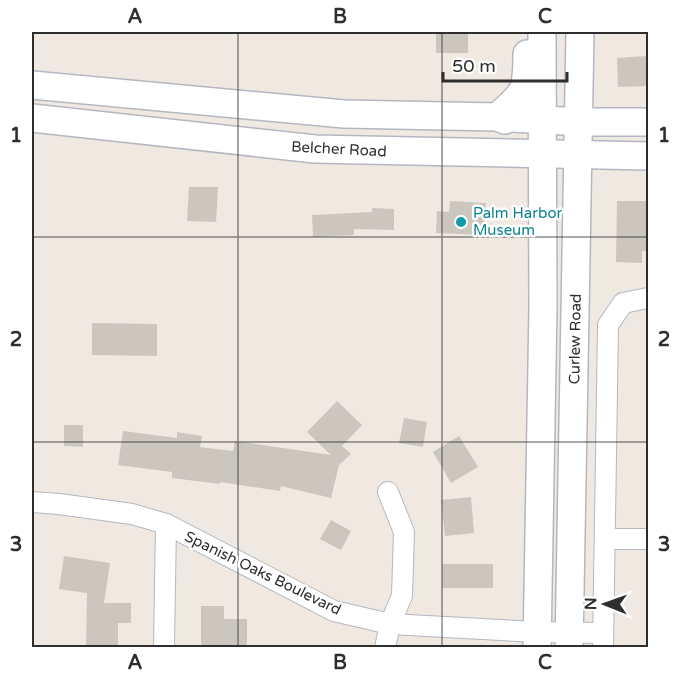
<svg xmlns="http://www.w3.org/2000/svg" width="680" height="679" font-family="'Varela Round',sans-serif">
<rect width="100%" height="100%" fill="#efe9e1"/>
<g fill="#cbc7bf">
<rect x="436" y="32" width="32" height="21"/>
<polygon points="646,56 647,86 618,87 617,58"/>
<polygon points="189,187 218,187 216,222 187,221"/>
<polygon points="450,201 486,203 484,235 436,233 437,211 449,212"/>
<polygon points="617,201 648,201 648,251 642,251 642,263 616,262"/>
<polygon points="372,208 394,209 394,230 354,229 354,235 313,237 312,215 372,212"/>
<polygon points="92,323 157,324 157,356 92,355"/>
<polygon points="337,401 362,425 342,446 351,454 339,465 331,498 281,486 280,491 220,482 220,484 172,478 172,472 118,465 123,431 177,438 177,432 202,436 200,447 233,451 235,441 331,455 307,432"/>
<polygon points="404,418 427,422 423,447 399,443"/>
<polygon points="64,425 83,425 83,447 64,446"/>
<polygon points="459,436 478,467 451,483 433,452"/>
<polygon points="471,497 474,533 445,536 441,500"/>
<polygon points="331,520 351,531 341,550 320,539"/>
<polygon points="64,556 110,563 104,603 131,603 131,623 118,623 118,648 86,648 87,593 59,589"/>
<rect x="442" y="564" width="51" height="24"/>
<polygon points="201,606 224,606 224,619 247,619 247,646 201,645"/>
</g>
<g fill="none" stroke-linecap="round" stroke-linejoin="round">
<g stroke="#b4b7c1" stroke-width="22">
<g id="minor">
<polyline points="32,502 59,504 132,514 166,524 334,611 390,624 537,632 603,633"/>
<polyline points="605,539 648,539"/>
<polyline points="164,648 166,524"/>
<polyline points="385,648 390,624 402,596 404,532 388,492"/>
<polyline points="603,648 608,325 623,303 648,298"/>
</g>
</g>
<g stroke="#b4b7c1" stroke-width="30">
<g id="secondary">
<polyline points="32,85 344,114 497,117 580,122 648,122"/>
<polyline points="32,118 315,149 648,156"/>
<path d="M505 120 497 117C525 93 527 91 527 54"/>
<polyline points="537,648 543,307 542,32"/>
<polyline points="569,648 580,32"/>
</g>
</g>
<use href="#minor" stroke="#fff" stroke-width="20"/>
<use href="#secondary" stroke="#fff" stroke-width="27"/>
</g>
<path fill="none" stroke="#2e2e2e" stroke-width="1.5" stroke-opacity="0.55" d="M238 32V648M442 32V648M32 237H648M32 442H648"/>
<circle fill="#0f9aa8" stroke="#fff" stroke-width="2" cx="461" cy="222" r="6"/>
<g text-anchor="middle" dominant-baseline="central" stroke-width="5" stroke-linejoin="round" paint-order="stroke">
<g font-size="15" fill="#2e2e2e" stroke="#fff">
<text transform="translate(339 149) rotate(3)">Belcher Road</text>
<text transform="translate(575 339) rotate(-89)">Curlew Road</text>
<text transform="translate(263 573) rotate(26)">Spanish Oaks Boulevard</text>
</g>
<g font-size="15" fill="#0d838f" stroke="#fff" text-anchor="start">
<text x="473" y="213">Palm Harbor<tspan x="473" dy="17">Museum</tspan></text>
</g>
</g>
<rect width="680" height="679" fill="none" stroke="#ffffff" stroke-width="66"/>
<g transform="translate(605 604) rotate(271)" stroke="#ffffff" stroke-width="4.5" paint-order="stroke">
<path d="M0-4.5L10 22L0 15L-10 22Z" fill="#2e2e2e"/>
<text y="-9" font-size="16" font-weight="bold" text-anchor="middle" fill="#2e2e2e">N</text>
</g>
<path d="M443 72v9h124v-9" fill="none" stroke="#2e2e2e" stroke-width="3"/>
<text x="452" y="72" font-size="18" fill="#2e2e2e" stroke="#ffffff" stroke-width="4.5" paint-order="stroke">50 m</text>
<rect x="33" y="33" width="614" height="613" fill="none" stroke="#2e2e2e" stroke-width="2"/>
<g font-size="20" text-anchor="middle" font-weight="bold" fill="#2e2e2e">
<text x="135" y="23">A</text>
<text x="340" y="23">B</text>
<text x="545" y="23">C</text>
<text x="16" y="142">1</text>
<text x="664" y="142">1</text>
<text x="16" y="346">2</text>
<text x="664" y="346">2</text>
<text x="16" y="551">3</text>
<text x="664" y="551">3</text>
<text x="135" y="669">A</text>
<text x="340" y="669">B</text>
<text x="545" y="669">C</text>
</g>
</svg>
